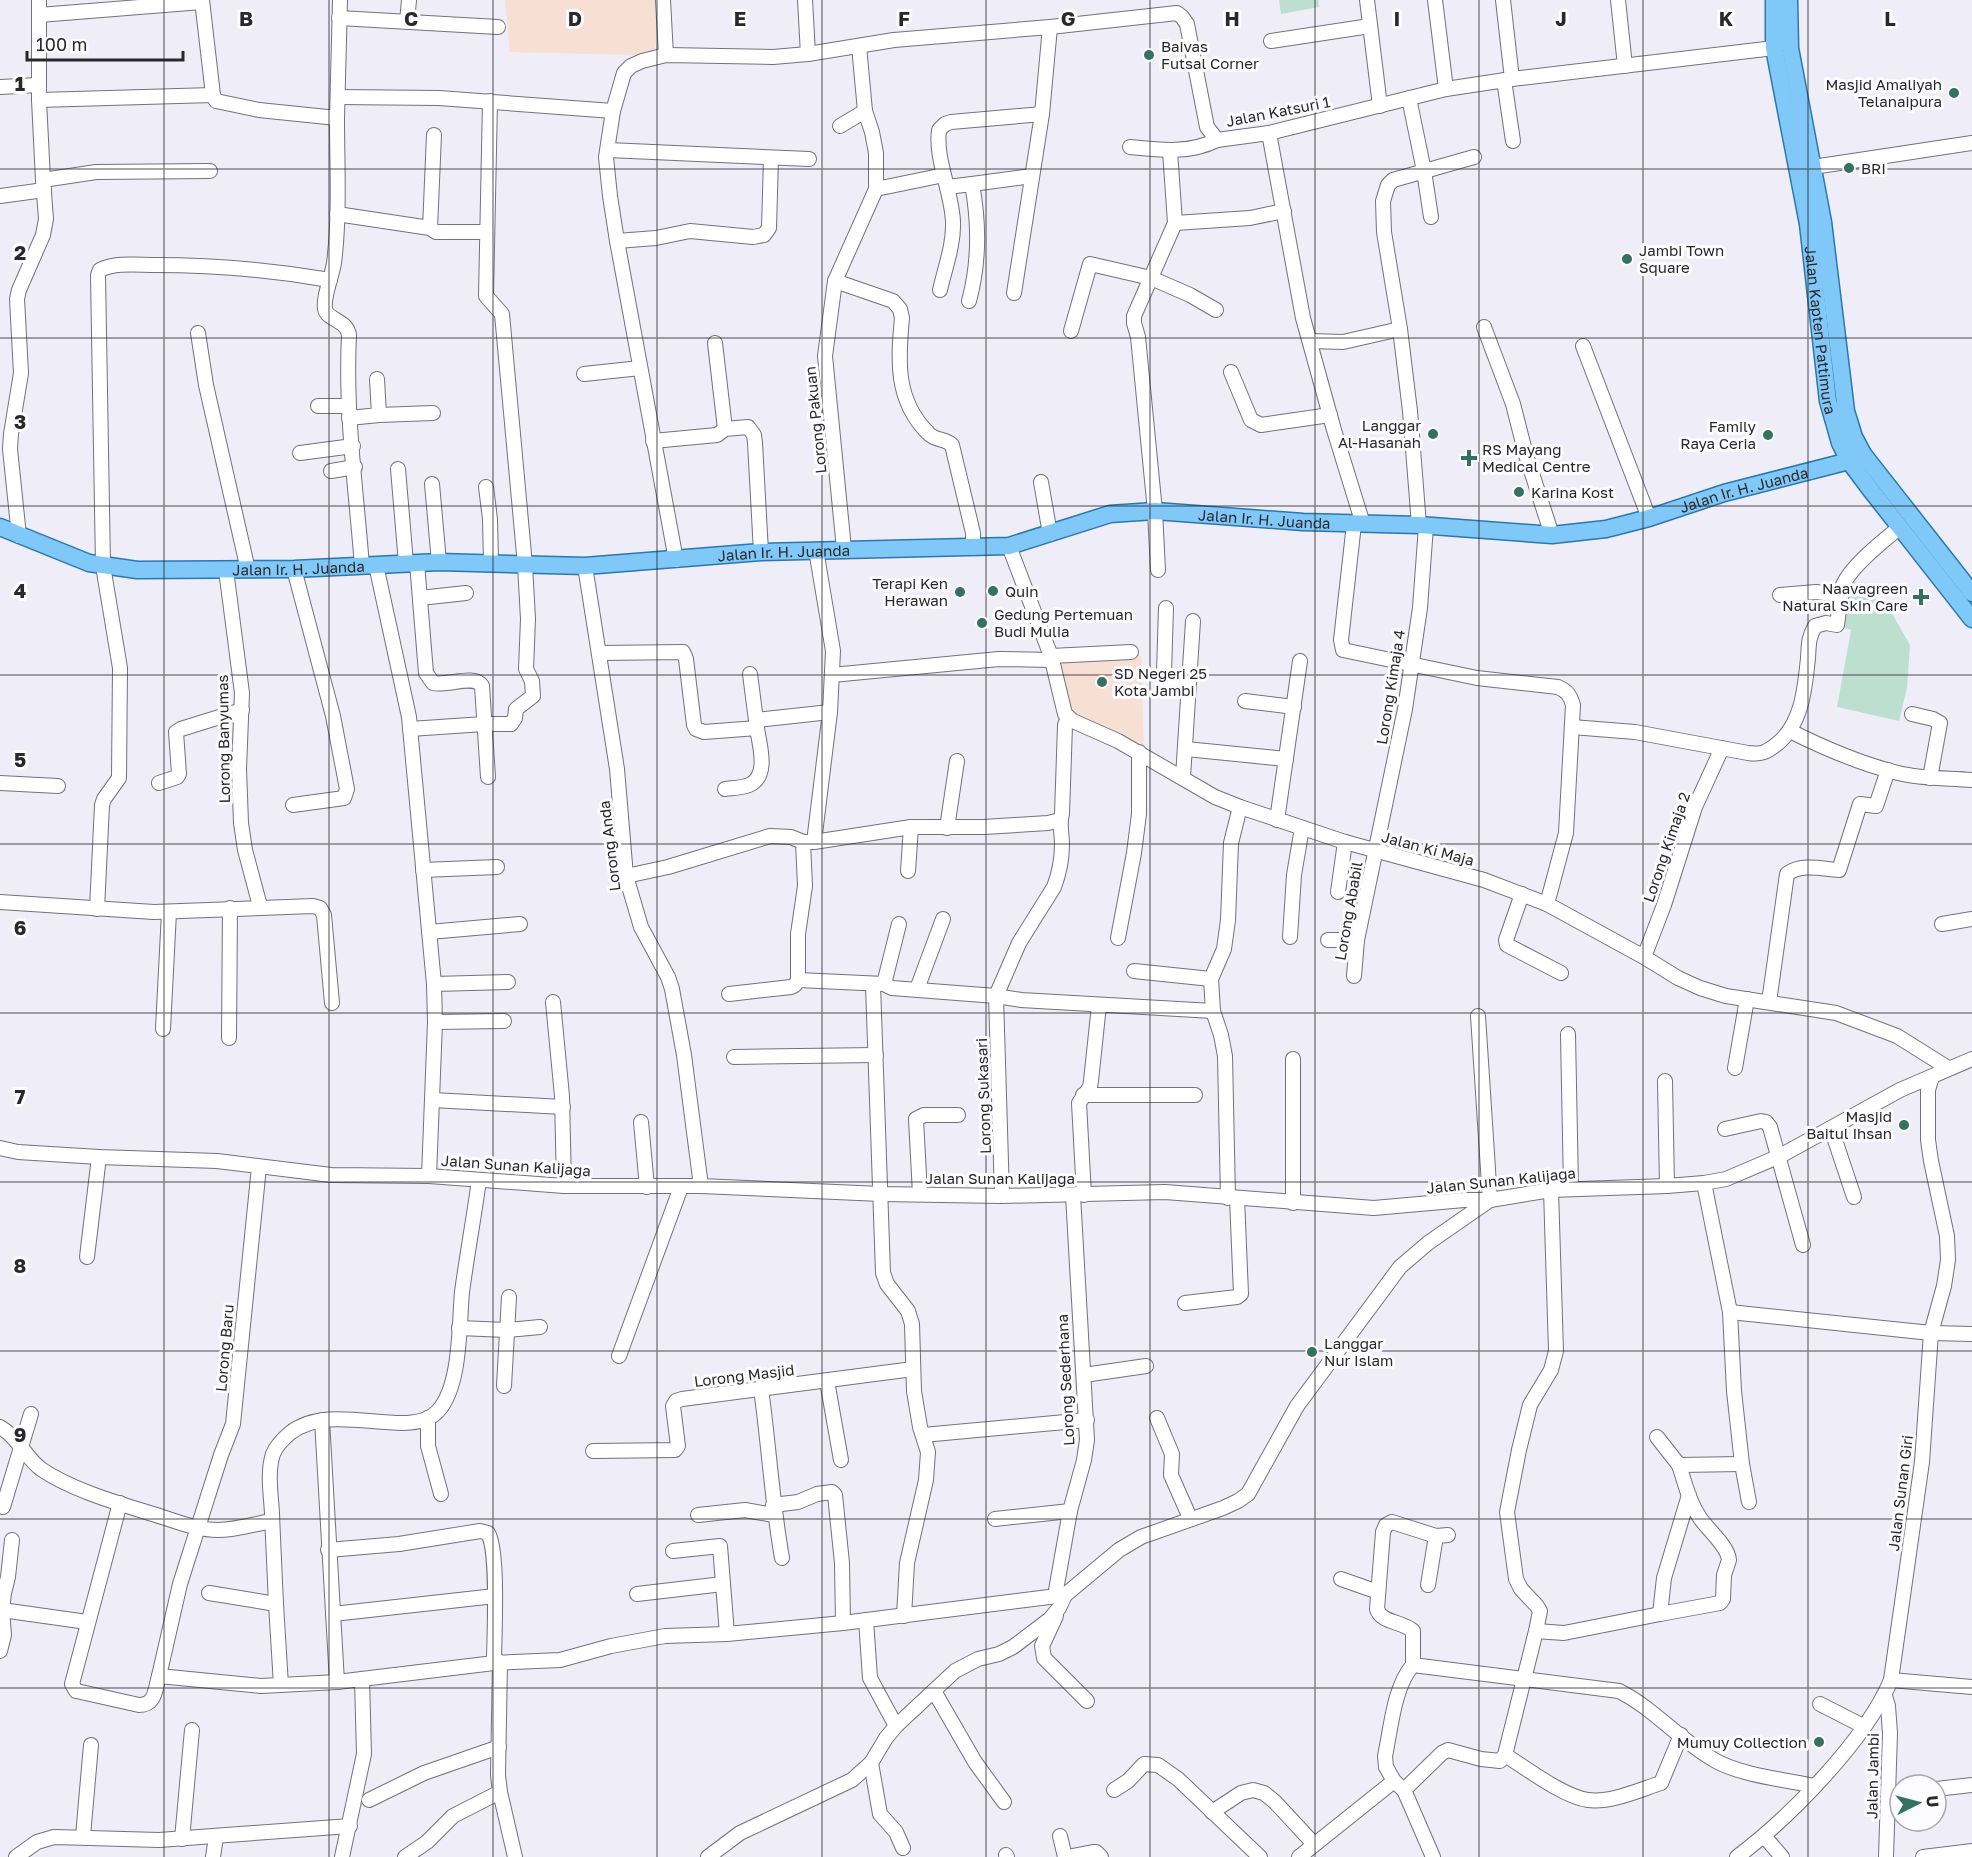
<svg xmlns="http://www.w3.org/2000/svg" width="1972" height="1857" font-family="'Golos Text',sans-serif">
<rect width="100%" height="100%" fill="#efedf7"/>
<g fill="#f7dfd4">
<polygon points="505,0 657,0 656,42 654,51 636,55 510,52"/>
<polygon points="1141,656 1144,750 1070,714 1058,658"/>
</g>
<g fill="#bddfcf">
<polygon points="1279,0 1318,0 1319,7 1281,14"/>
<polygon points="1849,577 1890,610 1910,645 1907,688 1899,721 1837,707 1851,630 1837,625"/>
</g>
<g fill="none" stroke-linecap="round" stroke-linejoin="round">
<g stroke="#73717a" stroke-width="16">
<g id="minor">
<polyline points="202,0 213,95 216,101 259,110 337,118 340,0"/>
<polyline points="663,0 666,55"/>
<polyline points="805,0 808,54"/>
<polyline points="1367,0 1380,106"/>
<polyline points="1435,0 1446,89"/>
<polyline points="1503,0 1512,79"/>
<polyline points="1618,0 1625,66"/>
<polyline points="39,15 202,2"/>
<polyline points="339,18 498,27"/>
<polyline points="407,22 409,0"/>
<polyline points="1271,41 1370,26"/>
<polyline points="1504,80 1513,141"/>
<polyline points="0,87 39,85"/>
<polyline points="338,97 439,98 613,111"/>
<polyline points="1409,98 1424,171 1431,217"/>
<polyline points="39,100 213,95"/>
<path d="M337 118C337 166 340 215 334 263 332 276 323 297 325 309 327 320 347 320 349 335 345 412 356 489 362 566"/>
<polyline points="840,126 865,111"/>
<polyline points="1269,133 1303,318 1334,430 1363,524"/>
<polyline points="434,135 430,228 436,232 487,232"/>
<path d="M1130 147C1160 150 1189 154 1217 140"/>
<polyline points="608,150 809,159"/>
<polyline points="1813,167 1972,143"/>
<polyline points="43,180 96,172 210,171"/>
<polyline points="972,184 1032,176"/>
<path d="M947 187 972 184C979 222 979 264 969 301"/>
<polyline points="876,189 944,175"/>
<polyline points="0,196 44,190"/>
<polyline points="337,214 430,228"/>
<polyline points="1175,223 1250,218 1284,211"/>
<polyline points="617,241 656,238 690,231 753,237 764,235 769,228 771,158"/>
<path d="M835 281 893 301 900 309 902 318C898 360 895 400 928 433 935 441 945 438 952 445L973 533V548"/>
<path d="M940 290C945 268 954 244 953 222 952 192 935 159 939 130L945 124 951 122 1042 114"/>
<polyline points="1014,293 1042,114 1050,27"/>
<polyline points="1484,327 1513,404 1526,455 1552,535"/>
<polyline points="1071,331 1090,264 1151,278 1190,295 1216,310"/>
<polyline points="198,333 206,385 248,570"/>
<polyline points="1310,341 1343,342 1400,329"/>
<polyline points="715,343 725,429"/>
<polyline points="1583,346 1649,518"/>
<polyline points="1231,372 1251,420 1261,425 1330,415"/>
<polyline points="584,374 640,368"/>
<polyline points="318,406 348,406"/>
<polyline points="379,415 433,413"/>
<polyline points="349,418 379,415 377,379"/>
<polyline points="653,441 717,435 725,429 748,427 754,435 755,443 761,552"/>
<polyline points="300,453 353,446"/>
<polyline points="398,469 406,563"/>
<polyline points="331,471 355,467"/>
<polyline points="1041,482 1050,534"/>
<polyline points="432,484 439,562"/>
<polyline points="486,487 490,519 491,562"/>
<path d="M1354 524 1341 640 1343 650 1477 678 1558 687C1567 691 1570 695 1573 705L1566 833 1547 904"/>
<polyline points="1419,525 1410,411 1400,329 1384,232 1383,201 1388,185 1393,180 1474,157"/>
<polyline points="19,536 10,449 11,434 21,373 17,299 19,290 43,235 46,219 43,180 39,100 39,0"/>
<polyline points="1009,546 1051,656 1065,714 1073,721 1118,741 1215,797 1240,807 1345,842 1484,880 1547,904 1644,957 1678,978 1700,988 1726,996 1836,1013 1897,1036 1948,1068"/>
<polyline points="844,549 825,356 835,281 876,189 876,153 872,132 865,111 859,46"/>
<polyline points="676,560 617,241 610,196 606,157 613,111 624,73 631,66 642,61 666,55 773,57 808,54 894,40 1050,27 1177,13 1182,17 1187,24 1207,127 1217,140 1269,133 1446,89 1512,79 1774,48"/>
<path d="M417 563 426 673 433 683C449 686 474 674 482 686L488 777"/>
<polyline points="376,565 409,717 434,984 435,1022 429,1176"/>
<polyline points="585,566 617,769 626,876 641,927 668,977 672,989 684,1055 701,1186"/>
<polyline points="226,570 242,693 239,769 241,823 245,850 260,906"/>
<polyline points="1158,570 1155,511 1138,337 1134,323 1134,316 1175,223 1170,151"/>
<polyline points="1780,595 1816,592 1842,595"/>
<polyline points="420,598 466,593"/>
<polyline points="1166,608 1164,672 1171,683 1189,685"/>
<polyline points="600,653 683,652 686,659 694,725 696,729 704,732 757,728 750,674"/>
<polyline points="1051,656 1131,652"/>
<polyline points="832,675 999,659 1052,660"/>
<polyline points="1245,701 1294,707"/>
<polyline points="1912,714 1933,719 1940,723 1930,778"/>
<polyline points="756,720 830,712"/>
<path d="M1572 727 1635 732 1748 753C1761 755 1767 752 1777 744 1802 724 1805 688 1808 658 1809 644 1808 639 1815 626L1826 623 1837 625C1839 613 1839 600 1842 588 1847 569 1884 540 1900 527"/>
<polyline points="410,729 484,724 511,724 515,718 516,709 533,696 532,681 526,669 528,619 525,565 502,314 486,296 490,101"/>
<path d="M1790 731C1824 748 1861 764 1898 773 1922 779 1947 778 1972 780"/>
<polyline points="1186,749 1286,759"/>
<polyline points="1183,777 1193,621"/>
<polyline points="0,783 58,786"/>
<polyline points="159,783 177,777 179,774 176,732 181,729 242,710"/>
<path d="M725 789C732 788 742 788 749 785 770 776 759 744 757 728"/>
<polyline points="293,805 344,798 347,789 333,716 294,569"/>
<polyline points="1277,820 1300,661"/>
<polyline points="947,828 957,761"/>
<polyline points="814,842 830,712 833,651 816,550"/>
<polyline points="423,870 497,867"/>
<polyline points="908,871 911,827"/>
<polyline points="626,876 668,867 770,836 791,837 803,842 814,842 911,827 984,827 1048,823 1060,820"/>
<polyline points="1338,892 1345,842"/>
<polyline points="1522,894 1506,940 1507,945 1561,973"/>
<polyline points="0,902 154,912 313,906 320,908 324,915 332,1003"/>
<path d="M97 909 102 805 104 799 119 778 120 668 103 566 98 275 100 270C116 262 138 265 155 265 214 265 272 270 330 280"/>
<polyline points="1942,924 1972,919"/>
<polyline points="429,932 520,924"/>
<polyline points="1290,937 1294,875 1302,828"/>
<polyline points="1118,938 1134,853 1139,814 1139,752"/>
<polyline points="1328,940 1357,940"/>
<polyline points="1644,957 1664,905 1695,807 1722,748"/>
<polyline points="1134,971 1211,979"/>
<polyline points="1354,976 1357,940 1405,709 1420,608 1426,526"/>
<polyline points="798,980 884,984 892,988 996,996 1021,1000 1213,1011"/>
<polyline points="434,984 508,982"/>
<polyline points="884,984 899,924"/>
<polyline points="873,985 883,1273 887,1284 908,1311 912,1324 914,1391 920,1427 928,1452 926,1480 907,1563 904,1616"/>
<polyline points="917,989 943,919"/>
<polyline points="729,994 791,987 795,985 798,980 798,934 805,886 803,842"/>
<polyline points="553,1002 562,1096 564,1186"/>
<path d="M1769 1002 1787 874C1802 863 1822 869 1839 870L1860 804 1876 806 1888 770"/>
<polyline points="1478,1016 1490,1200"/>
<polyline points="435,1022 504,1021"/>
<polyline points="163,1029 169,912"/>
<polyline points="1568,1034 1571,1188"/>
<polyline points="229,1038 230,908"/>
<polyline points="734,1057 876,1055"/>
<polyline points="1735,1068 1747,999"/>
<polyline points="1665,1081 1667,1186"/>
<polyline points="1083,1095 1195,1095"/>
<polyline points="433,1100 563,1107"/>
<polyline points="641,1122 647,1187"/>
<polyline points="1831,1128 1854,1197"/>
<polyline points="1725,1129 1761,1121 1766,1122 1770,1127 1803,1245"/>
<polyline points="0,1148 18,1152 99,1157 217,1161 331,1175 429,1176 564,1186 701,1186 881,1194 1002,1196 1165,1192 1374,1208 1464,1200 1490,1200 1551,1190 1667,1186 1704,1183 1726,1179 1780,1156 1900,1090 1972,1059"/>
<polyline points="1704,1183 1730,1312 1734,1391 1742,1464 1749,1502"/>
<polyline points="920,1194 916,1119 924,1115 958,1115"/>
<polyline points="1084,1195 1079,1103 1090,1087 1091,1081 1099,1005"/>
<path d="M1002 1196 996 996 1019 943 1054 887C1059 874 1062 859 1062 844 1062 834 1059 824 1062 814L1065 725 1068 718"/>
<polyline points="1228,1198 1225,1056 1221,1035 1213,1011 1211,979 1224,949 1228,920 1231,843 1240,807"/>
<polyline points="1293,1203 1293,1059"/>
<polyline points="87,1257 99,1157"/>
<polyline points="1185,1303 1237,1297 1241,1294 1237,1198"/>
<polyline points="1730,1312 1931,1333 1972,1334"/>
<polyline points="459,1328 507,1330 540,1327"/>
<polyline points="619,1356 681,1187"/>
<polyline points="1084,1375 1146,1366"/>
<polyline points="827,1381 841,1460"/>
<polyline points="504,1386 509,1297"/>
<path d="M761 1389C769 1446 772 1502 782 1558"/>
<polyline points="428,1418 428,1446 441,1494"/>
<polyline points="1157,1418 1172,1454 1171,1475 1190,1518"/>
<polyline points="322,1420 337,1682"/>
<path d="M0 1427C18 1437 25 1457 41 1469 71 1490 121 1504 156 1515 176 1521 196 1530 218 1530 236 1530 254 1524 272 1521"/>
<polyline points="923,1435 1087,1420"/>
<polyline points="1657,1437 1679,1465 1742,1464"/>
<polyline points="593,1451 675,1450 678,1446 673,1406 676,1401 682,1399 913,1369"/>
<path d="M1679 1465C1685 1483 1689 1502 1700 1518 1708 1530 1728 1546 1729 1560L1724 1575 1723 1599 1720 1603 1660 1614 1664 1578 1689 1495"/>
<path d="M120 1503 72 1684 76 1691 81 1692 139 1705C156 1705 155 1689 159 1676L261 1686 337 1682 494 1663 560 1660 611 1646 665 1636 727 1634 843 1623 1065 1595 1119 1550 1141 1537 1223 1508 1238 1501 1248 1494 1297 1406 1400 1267 1428 1243 1490 1200"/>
<polyline points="773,1505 798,1502 817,1494 832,1492 835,1495 842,1563 843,1623"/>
<polyline points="3,1507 31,1414"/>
<polyline points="698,1515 745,1510 774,1515"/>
<polyline points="995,1519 1070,1511"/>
<path d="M328 1550 399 1544 480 1531 488 1533C499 1552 494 1637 494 1663"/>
<polyline points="673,1551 720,1546 727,1634"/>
<polyline points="1341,1579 1378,1592"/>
<polyline points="1428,1585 1436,1536"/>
<polyline points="209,1593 276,1604"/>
<polyline points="637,1594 723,1584"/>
<polyline points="1055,1596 1070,1511 1084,1460 1087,1440 1073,1195"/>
<polyline points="2,1610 87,1622"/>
<polyline points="333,1614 495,1596"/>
<polyline points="1056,1616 1042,1646 1044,1658 1087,1701"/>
<polyline points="866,1620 870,1678 896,1726"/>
<polyline points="1536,1631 1564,1633 1660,1614"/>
<polyline points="0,1651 4,1635 2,1610 4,1593 8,1577 12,1540"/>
<polyline points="500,1662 498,1775 500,1792 515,1857"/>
<path d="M1413 1665V1631C1402 1621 1381 1623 1377 1609L1383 1532 1386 1525 1392 1522 1436 1536 1448 1535"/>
<polyline points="159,1676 180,1584 221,1455 233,1424 259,1167"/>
<polyline points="1891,1680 1972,1687"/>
<path d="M281 1685C277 1628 274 1571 272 1513 271 1495 267 1472 273 1454 276 1446 283 1439 290 1433 333 1399 410 1442 438 1411 461 1386 459 1325 462 1292 467 1255 474 1217 479 1180"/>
<polyline points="934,1691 975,1762 1004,1802"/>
<polyline points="1885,1696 1888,1706 1890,1733 1886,1857"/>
<polyline points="1820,1704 1863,1726"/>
<path d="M1505 1755C1526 1768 1564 1797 1588 1800 1611 1803 1639 1790 1661 1783L1681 1735"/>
<polyline points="871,1763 880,1814 896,1832 903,1848"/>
<polyline points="1936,1789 1972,1785"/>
<polyline points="1114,1790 1128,1781 1144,1764 1158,1765 1178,1779 1260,1857"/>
<polyline points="1404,1790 1442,1753 1448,1750 1481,1759 1500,1761 1505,1755 1536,1631 1540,1611 1537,1606 1521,1589 1516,1579 1507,1512 1519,1450 1530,1405 1551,1370 1556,1351 1551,1190"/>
<polyline points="369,1800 424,1773 499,1747"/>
<polyline points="1212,1812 1241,1793 1253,1790 1264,1793 1275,1802 1314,1844"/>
<polyline points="83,1836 91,1745"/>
<polyline points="1060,1836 1065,1857"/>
<polyline points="1764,1836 1782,1857"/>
<polyline points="182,1839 192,1730"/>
<polyline points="1006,1855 1007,1857"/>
<polyline points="16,1857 37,1842 54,1837 159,1840 350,1826"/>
<polyline points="213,1857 216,1837"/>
<polyline points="342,1857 364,1754 362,1679"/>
<polyline points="405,1857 427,1842 453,1816 500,1792"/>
<polyline points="708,1857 740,1833 852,1780 871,1763 886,1738 896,1726 955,1671 978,1659 999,1654 1013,1647 1050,1619 1059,1608 1065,1595"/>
<polyline points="1067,1857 1093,1852 1096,1852 1101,1857"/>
<polyline points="1299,1857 1394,1781"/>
<path d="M1433 1857 1404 1790 1394 1781 1386 1767 1385 1756C1391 1728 1394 1686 1413 1665L1619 1691C1655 1709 1681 1742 1716 1761 1741 1775 1786 1780 1815 1786"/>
<path d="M1737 1857C1789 1818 1866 1740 1891 1680L1922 1462 1931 1333 1944 1286 1948 1260 1947 1236 1931 1161 1928 1140V1090L1932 1077"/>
<polyline points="1923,1857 1972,1851"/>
</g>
</g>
<g stroke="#2b78ac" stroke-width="19">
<g id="major">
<path id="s1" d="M1774 0V48L1808 224 1828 401 1840 443 1849 461 1870 489 1972 619"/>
<polyline points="1789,0 1790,48 1823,222 1846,411 1854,437 1863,454 1972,593"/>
<path id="s2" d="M0 527 89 563 137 570 294 569 439 562 585 566 761 552 1009 546 1110 514 1155 511 1303 522 1419 525 1552 535 1606 529 1649 518 1724 493 1849 461 1863 454"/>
</g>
</g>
<use href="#minor" stroke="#fff" stroke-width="14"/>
<use href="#major" stroke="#80c8f7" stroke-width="16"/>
</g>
<path fill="none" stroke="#29282c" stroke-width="1.5" stroke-opacity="0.55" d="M164 0V1857M329 0V1857M493 0V1857M657 0V1857M822 0V1857M986 0V1857M1150 0V1857M1315 0V1857M1479 0V1857M1643 0V1857M1808 0V1857M0 169H1972M0 338H1972M0 506H1972M0 675H1972M0 844H1972M0 1013H1972M0 1182H1972M0 1351H1972M0 1519H1972M0 1688H1972"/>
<g fill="#34725f" stroke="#fcfbfd" stroke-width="2">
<circle cx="1149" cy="55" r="6"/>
<circle cx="1954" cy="93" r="6"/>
<circle cx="1849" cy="168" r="6"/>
<circle cx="1627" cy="259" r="6"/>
<circle cx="1433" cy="434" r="6"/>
<circle cx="1768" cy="435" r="6"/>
<path d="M1466 449h6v6h6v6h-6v6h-6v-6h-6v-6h6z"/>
<circle cx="1519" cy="492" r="6"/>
<circle cx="993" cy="591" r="6"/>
<circle cx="960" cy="592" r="6"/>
<path d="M1918 588h6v6h6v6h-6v6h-6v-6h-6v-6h6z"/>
<circle cx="982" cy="623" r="6"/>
<circle cx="1102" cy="682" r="6"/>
<circle cx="1904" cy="1125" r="6"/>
<circle cx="1312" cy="1352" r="6"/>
<circle cx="1819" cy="1742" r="6"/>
</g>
<g text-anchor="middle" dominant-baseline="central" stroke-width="6" stroke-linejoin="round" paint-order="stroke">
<g font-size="15" fill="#29282c" stroke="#fcfbfd" text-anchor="start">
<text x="1161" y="46">Baivas<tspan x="1161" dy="17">Futsal Corner</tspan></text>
<text x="1942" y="84" text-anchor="end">Masjid Amaliyah<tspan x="1942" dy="17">Telanaipura</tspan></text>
<text x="1861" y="168">BRI</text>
<text x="1639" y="250">Jambi Town<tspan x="1639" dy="17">Square</tspan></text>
<text x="1421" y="425" text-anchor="end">Langgar<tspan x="1421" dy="17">Al-Hasanah</tspan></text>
<text x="1756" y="426" text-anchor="end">Family<tspan x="1756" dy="17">Raya Ceria</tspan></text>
<text x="1482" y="449">RS Mayang<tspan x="1482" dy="17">Medical Centre</tspan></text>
<text x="1531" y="492">Karina Kost</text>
<text x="948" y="583" text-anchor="end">Terapi Ken<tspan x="948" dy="17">Herawan</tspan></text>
<text x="1908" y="588" text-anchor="end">Naavagreen<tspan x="1908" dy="17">Natural Skin Care</tspan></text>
<text x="1005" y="591">Quin</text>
<text x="994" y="614">Gedung Pertemuan<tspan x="994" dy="17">Budi Mulia</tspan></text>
<text x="1114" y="673">SD Negeri 25<tspan x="1114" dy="17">Kota Jambi</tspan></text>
<text x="1892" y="1116" text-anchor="end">Masjid<tspan x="1892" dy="17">Baitul Ihsan</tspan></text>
<text x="1324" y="1343">Langgar<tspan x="1324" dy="17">Nur Islam</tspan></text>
<text x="1807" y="1742" text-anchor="end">Mumuy Collection</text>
</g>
<g font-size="15" fill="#29282c" stroke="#fcfbfd">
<text transform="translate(1278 111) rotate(-11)">Jalan Katsuri 1</text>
<text stroke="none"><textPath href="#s1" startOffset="334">Jalan Kapten Pattimura</textPath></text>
<text transform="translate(815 420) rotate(-96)">Lorong Pakuan</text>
<text stroke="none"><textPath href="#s2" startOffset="1764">Jalan Ir. H. Juanda</textPath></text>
<text stroke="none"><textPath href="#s2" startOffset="1278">Jalan Ir. H. Juanda</textPath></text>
<text stroke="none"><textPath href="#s2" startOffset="792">Jalan Ir. H. Juanda</textPath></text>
<text stroke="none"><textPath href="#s2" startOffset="306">Jalan Ir. H. Juanda</textPath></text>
<text transform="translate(1390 687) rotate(-81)">Lorong Kimaja 4</text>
<text transform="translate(223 739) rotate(-91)">Lorong Banyumas</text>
<text transform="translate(609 846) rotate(-97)">Lorong Anda</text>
<text transform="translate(1666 847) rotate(-71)">Lorong Kimaja 2</text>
<text transform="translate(1428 848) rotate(15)">Jalan Ki Maja</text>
<text transform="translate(1348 911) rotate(-80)">Lorong Ababil</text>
<text transform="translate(983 1096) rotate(-92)">Lorong Sukasari</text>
<text transform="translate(516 1165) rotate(4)">Jalan Sunan Kalijaga</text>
<text x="1000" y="1178">Jalan Sunan Kalijaga</text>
<text transform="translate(1501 1180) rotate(-6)">Jalan Sunan Kalijaga</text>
<text transform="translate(224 1348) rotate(-85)">Lorong Baru</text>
<text transform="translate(744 1375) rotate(-7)">Lorong Masjid</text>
<text transform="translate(1065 1380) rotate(-93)">Lorong Sederhana</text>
<text transform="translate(1900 1493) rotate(-83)">Jalan Sunan Giri</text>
<text transform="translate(1872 1776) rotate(-89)">Jalan Jambi</text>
</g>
</g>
<g font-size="20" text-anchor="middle" font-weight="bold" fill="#29282c" stroke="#fcfbfd" stroke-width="6" stroke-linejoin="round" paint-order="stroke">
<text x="246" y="26">B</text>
<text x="411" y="26">C</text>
<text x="575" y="26">D</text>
<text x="740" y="26">E</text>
<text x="904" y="26">F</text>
<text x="1068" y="26">G</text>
<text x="1232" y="26">H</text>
<text x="1397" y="26">I</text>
<text x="1561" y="26">J</text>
<text x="1726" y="26">K</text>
<text x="1890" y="26">L</text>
<text x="20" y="91">1</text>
<text x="20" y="260">2</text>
<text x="20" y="429">3</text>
<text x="20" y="598">4</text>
<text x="20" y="767">5</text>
<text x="20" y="935">6</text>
<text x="20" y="1104">7</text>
<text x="20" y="1273">8</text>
<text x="20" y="1442">9</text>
</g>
<g transform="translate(1918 1803) rotate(84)"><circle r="28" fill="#fcfbfd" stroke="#a8a7a9" stroke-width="1.5"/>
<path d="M0-4.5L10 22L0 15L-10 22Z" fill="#34725f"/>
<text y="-9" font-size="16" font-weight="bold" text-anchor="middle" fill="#29282c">U</text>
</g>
<path d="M27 51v9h156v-9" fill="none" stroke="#29282c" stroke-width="3"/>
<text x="36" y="51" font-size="18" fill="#29282c" stroke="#fcfbfd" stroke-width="4.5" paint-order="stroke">100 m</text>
</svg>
